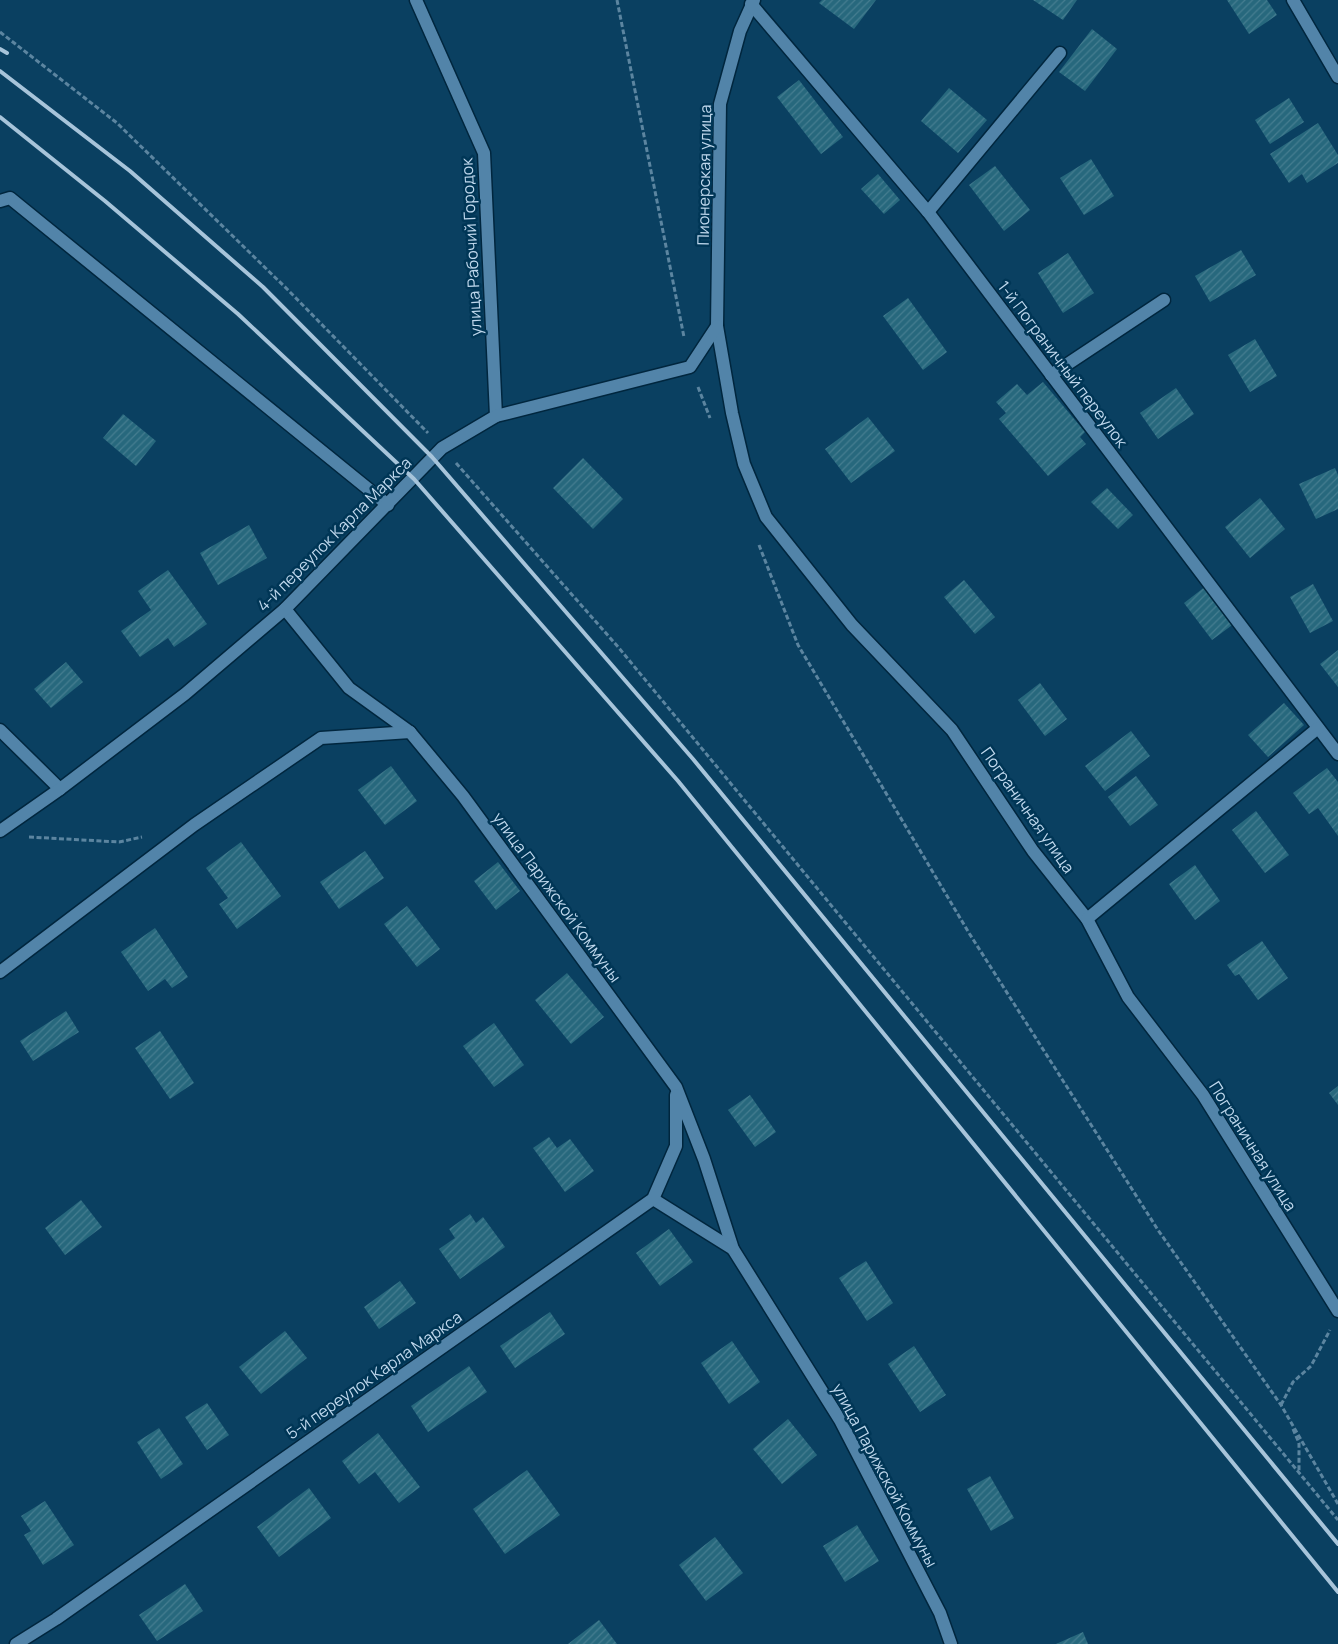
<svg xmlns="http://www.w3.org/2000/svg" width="1338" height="1644" font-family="Manrope,sans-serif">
<defs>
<pattern id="building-hatch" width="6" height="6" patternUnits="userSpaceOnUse" patternTransform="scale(1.25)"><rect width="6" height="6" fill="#27687d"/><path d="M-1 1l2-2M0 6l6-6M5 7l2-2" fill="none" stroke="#457d90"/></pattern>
</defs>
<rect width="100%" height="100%" fill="#0a4061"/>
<g fill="url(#building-hatch)">
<polygon points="822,0 876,0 854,29 819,3"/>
<polygon points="1033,0 1077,0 1063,20"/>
<polygon points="1227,0 1267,0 1277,15 1249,34"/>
<polygon points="1092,29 1117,49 1085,91 1059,72"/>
<polygon points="799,80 843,137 821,154 777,97"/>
<polygon points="949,88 987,120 958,153 921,121"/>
<polygon points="1289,98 1304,122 1270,144 1255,120"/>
<polygon points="1318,123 1338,155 1338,163 1307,183 1302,174 1289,183 1270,154"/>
<polygon points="1091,159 1114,196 1084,215 1060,178"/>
<polygon points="995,166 1030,210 1004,231 969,185"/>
<polygon points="878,174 900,200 884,214 861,189"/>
<polygon points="1241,250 1256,275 1210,302 1195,276"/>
<polygon points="1068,253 1094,293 1063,313 1038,273"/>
<polygon points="908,298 947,352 923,370 883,316"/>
<polygon points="1255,339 1277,376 1250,392 1228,355"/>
<polygon points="1043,382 1085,432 1080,437 1086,444 1048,476 999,419 1006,413 996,402 1017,384 1027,395"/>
<polygon points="1176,388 1194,414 1158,439 1140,413"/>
<polygon points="123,414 156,441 136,466 103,438"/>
<polygon points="868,417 895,451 851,483 825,449"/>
<polygon points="583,458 623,499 593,529 553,488"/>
<polygon points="1335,468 1338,475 1338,509 1316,519 1299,484"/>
<polygon points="1107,488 1133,515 1118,529 1091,502"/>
<polygon points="1260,498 1285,529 1250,558 1225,527"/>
<polygon points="249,525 267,558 218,585 200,553"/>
<polygon points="168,570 207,624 174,647 168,638 140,657 121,631 151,610 138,591"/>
<polygon points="964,580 995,617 975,634 944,597"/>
<polygon points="1313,584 1333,621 1310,633 1290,597"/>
<polygon points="1206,586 1235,623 1212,640 1184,603"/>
<polygon points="1338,650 1338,687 1320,664"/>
<polygon points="66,662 83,682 51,708 34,689"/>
<polygon points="1040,683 1067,719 1045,736 1018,700"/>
<polygon points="1284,703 1304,725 1268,757 1248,735"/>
<polygon points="1131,731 1150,756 1105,791 1085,766"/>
<polygon points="391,766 417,801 385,825 358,790"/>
<polygon points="1327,768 1338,782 1338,836 1318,808 1309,814 1293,793"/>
<polygon points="1136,776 1158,805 1130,826 1108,797"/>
<polygon points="1256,811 1289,855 1265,873 1232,830"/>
<polygon points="241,842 281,896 237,929 219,904 228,898 206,868"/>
<polygon points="365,851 384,878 339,909 320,882"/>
<polygon points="498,862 520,891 496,910 474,881"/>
<polygon points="1195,865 1220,901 1195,920 1169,884"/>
<polygon points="407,906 440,949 417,967 384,924"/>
<polygon points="155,928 188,977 172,988 165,979 148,991 121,952"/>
<polygon points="1262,941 1288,978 1258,1000 1239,974 1235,976 1227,965"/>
<polygon points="567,973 604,1017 571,1044 535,1000"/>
<polygon points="66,1011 79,1032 33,1061 20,1041"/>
<polygon points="494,1023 524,1065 494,1087 463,1046"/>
<polygon points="160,1031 194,1083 170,1099 135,1048"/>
<polygon points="1338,1086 1338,1105 1329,1093"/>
<polygon points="750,1095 776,1132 755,1147 728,1110"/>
<polygon points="549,1137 557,1148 570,1139 594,1171 565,1192 533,1148"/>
<polygon points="81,1200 102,1227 65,1255 45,1228"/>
<polygon points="470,1214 476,1223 483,1217 505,1247 460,1279 439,1249 455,1238 449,1229"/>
<polygon points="669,1229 693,1262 660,1286 636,1253"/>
<polygon points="866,1261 893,1303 867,1321 839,1278"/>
<polygon points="400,1281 416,1303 379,1329 364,1307"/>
<polygon points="550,1312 565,1334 515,1368 500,1346"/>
<polygon points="285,1331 307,1358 261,1394 239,1367"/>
<polygon points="732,1341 760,1382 729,1404 701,1363"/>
<polygon points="914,1346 946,1395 920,1412 888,1364"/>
<polygon points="469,1366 487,1392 428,1432 411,1406"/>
<polygon points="207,1403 229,1435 207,1450 185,1417"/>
<polygon points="788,1419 817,1455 782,1484 753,1449"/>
<polygon points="159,1428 183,1464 161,1479 137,1442"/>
<polygon points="378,1433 420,1487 399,1503 375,1472 359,1484 342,1461"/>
<polygon points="527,1470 560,1515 505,1554 473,1509"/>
<polygon points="990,1476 1014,1518 991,1531 967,1489"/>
<polygon points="309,1488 331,1518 279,1557 257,1527"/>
<polygon points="45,1501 74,1545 43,1565 24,1535 31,1531 21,1516"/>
<polygon points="857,1525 879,1561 845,1582 823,1546"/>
<polygon points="715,1537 743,1573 706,1601 679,1565"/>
<polygon points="185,1584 203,1611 157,1641 139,1615"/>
<polygon points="599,1620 617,1644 568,1644"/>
<polygon points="1083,1632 1088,1644 1056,1644"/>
</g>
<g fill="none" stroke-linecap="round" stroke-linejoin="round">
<g stroke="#00263e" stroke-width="15">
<g id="minor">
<polyline points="416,0 484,153 496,416"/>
<polyline points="754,0 740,31 720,104 717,326 732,413 744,464 766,517 852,625 952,730 1033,851 1087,919 1128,997 1203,1095 1338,1311"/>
<polyline points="1293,0 1338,77"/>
<polyline points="751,4 928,212 1338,754"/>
<polyline points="0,201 10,198 388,505"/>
<polyline points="928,212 1060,53"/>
<polyline points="1051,375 1164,300"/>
<polyline points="285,609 349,688 410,732 463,796 676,1087 704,1159 733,1249 840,1420 940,1613 951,1644"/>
<polyline points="0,730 60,789"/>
<polyline points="0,831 60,789 185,694 285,609 442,448 496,416 690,367 717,326"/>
<polyline points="1087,919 1318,728"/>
<polyline points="0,972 194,825 321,738 410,732"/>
<polyline points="653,1199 733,1249"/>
<polyline points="16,1644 56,1619 653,1199 676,1146 676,1095"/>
</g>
</g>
<g stroke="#5c85a0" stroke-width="3" stroke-dasharray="5 2.5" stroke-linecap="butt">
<polyline points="617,0 684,337"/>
<polyline points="0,32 117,123 288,290 428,433"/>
<polyline points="698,387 710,418"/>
<polyline points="456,463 619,648 1338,1520"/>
<polyline points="759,545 798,645 969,933 1158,1230 1281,1405 1338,1504"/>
<polyline points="29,837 119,842 142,837"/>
<polyline points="1281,1405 1293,1382 1311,1366 1330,1330"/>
<polyline points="1293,1429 1299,1443 1299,1473"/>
</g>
<use href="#minor" stroke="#5284a9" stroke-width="12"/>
<g stroke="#a7c4da" stroke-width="4">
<polyline points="0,49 7,53"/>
<polyline points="0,71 130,171 263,287 432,457 693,759 1338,1544"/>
<polyline points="0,117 105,201 238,314 414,479 678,781 1338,1592"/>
</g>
</g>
<g text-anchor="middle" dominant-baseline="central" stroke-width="5" stroke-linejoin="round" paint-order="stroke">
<g font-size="16" fill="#bfd8ed" stroke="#003656">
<text transform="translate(704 175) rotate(-89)">Пионерская улица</text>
<text transform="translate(471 247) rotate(-93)">улица Рабочий Городок</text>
<text transform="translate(1063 364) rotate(53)">1-й Пограничный переулок</text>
<text transform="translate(334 534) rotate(-45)">4-й переулок Карла Маркса</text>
<text transform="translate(1028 810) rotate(55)">Пограничная улица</text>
<text transform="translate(557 897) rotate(54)">улица Парижской Коммуны</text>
<text transform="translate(1253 1146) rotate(58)">Пограничная улица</text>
<text transform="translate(374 1375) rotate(-35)">5-й переулок Карла Маркса</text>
<text transform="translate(885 1475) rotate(62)">улица Парижской Коммуны</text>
</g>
</g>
</svg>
